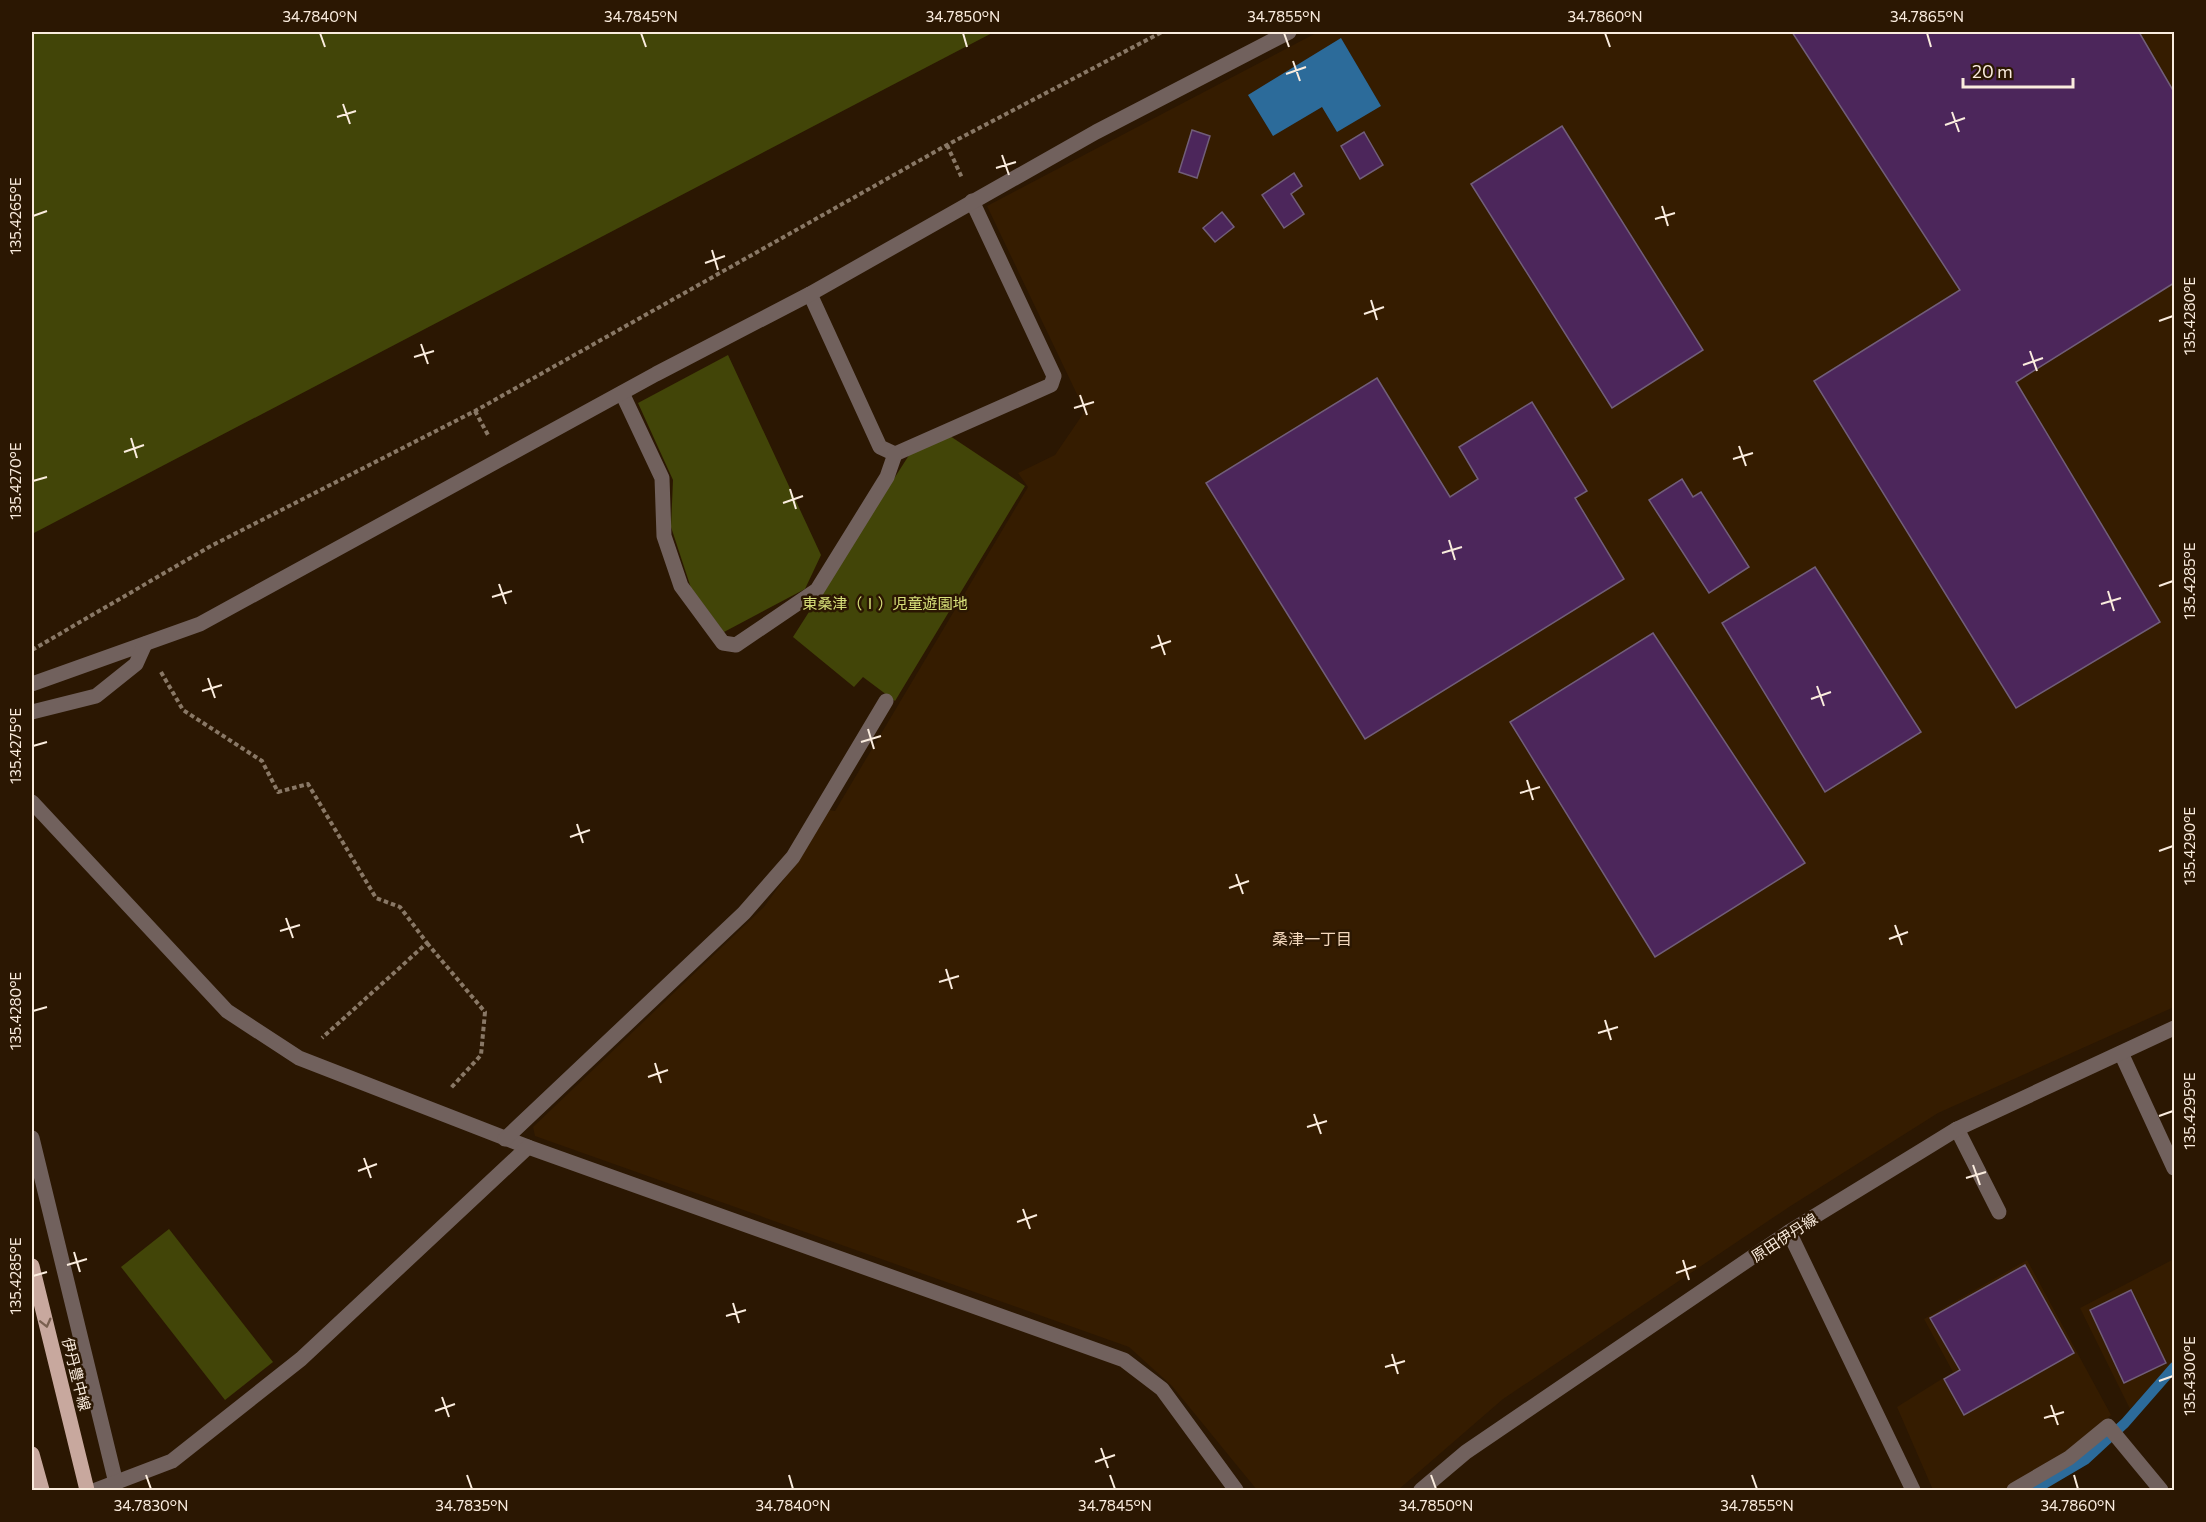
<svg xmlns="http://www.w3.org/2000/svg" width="2206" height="1522" font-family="Commissioner,'Noto Sans JP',sans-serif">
<rect width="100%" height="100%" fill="#2b1702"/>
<g fill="#351c00">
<polygon points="1318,32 2174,32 2174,1007 1938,1113 1789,1207 1503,1399 1398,1490 1257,1490 1172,1386 1129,1347 535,1136 533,1127 764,907 787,875 828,810 835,811 1028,487 1018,473 1055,455 1085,411 987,206"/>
<polygon points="2174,1259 2174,1361 2130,1409 2080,1308"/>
<polygon points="2027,1260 2111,1415 2076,1448 2008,1490 1933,1490 1897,1407 1953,1372 1924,1319"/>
</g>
<g fill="#424508">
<polygon points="32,32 994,32 32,534"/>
<polygon points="728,355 821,555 805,589 724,632 691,588 671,527 673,480 638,403"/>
<polygon points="950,436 1025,486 895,701 863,677 854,687 793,637 911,452"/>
<polygon points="169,1229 273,1362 225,1400 121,1267"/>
</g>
<polygon fill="#2c6b9a" points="1341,38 1381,106 1337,132 1322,107 1273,136 1248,95"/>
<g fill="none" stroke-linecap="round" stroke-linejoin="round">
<polyline stroke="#2c6b9a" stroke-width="10" points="2034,1490 2085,1460 2125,1423 2174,1367"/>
</g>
<g fill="#4c265b" stroke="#715e79" stroke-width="1.5">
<polygon points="1792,32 2139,32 2174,92 2174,283 2016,382 2160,622 2016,708 1814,381 1960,290"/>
<polygon points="1562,126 1703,350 1612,408 1471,184"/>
<polygon points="1192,130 1210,136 1197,178 1179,172"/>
<polygon points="1364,132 1383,165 1360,179 1341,146"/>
<polygon points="1294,173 1302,186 1291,194 1304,214 1284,228 1262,195"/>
<polygon points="1222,212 1234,227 1215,242 1203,228"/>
<polygon points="1377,378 1450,497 1478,479 1459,447 1532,402 1587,491 1575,498 1624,579 1365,739 1206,483"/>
<polygon points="1682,479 1693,497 1701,492 1749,567 1709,593 1649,500"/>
<polygon points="1815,567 1921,732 1825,792 1722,623"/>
<polygon points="1653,633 1805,863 1655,957 1510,722"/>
<polygon points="2025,1265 2074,1353 1964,1415 1944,1379 1960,1370 1930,1318"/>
<polygon points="2131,1290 2166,1363 2124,1383 2090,1310"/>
</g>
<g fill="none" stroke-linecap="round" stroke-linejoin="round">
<g stroke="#897866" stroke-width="4" stroke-dasharray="4.5 3" stroke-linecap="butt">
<polyline points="947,145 962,178"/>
<polyline points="475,411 488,435"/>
<polyline points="32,650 209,547 475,411 947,145 1162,32"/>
<polyline points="161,672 183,710 262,761 278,792 308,784 376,898 400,907 427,943 322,1038"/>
<polyline points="427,943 485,1012 481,1055 450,1089"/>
</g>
<g stroke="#71615d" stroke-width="15">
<polyline points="810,294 880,447 895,454 1051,385 1054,376 972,201"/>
<polyline points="622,393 662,478 664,536 681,586 723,643 736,645 817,590 887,477 895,454"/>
<polyline points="32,684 200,624 656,374 810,294 1096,132 1289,32"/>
<polyline points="32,712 96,696 136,664 145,644"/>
<polyline points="32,802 227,1011 299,1058 528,1147"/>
<polyline points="2121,1053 2174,1168"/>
<polyline points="1957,1129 1999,1212"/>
<polyline points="32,1138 116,1483"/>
<polyline points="505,1139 744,913 793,857 886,701"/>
<polyline points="1789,1232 1913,1490"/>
<polyline points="96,1490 172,1461 301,1359 528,1147 1124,1360 1162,1389 1236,1490"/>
<polyline points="1421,1490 1466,1452 1789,1232 1918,1153 1957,1129 2174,1028"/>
<polyline points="2014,1490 2069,1458 2108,1426 2161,1490"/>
</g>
<g stroke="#c8a89e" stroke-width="15">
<polyline points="32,1266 87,1490"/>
<polyline points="32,1454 42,1490"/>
</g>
</g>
<defs><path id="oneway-chevron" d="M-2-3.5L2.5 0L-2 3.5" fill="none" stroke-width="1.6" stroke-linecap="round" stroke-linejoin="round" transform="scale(1.5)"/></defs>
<use stroke="#7a6050" href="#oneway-chevron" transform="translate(46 1323) rotate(76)"/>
<path fill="none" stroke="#faecde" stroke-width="2" d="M320 33 325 47M641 33 646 47M963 33 967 47M1284 33 1289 47M1605 33 1610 47M1927 33 1931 47M1293 61 1300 81M1286 74 1306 67M343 104 350 124M1952 112 1959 132M337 117 356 111M1945 125 1965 118M1002 155 1009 175M996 168 1016 162M1662 206 1668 226M33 216 47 211M1655 219 1675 213M712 250 718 270M705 263 725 256M1371 300 1377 320M1364 314 1384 307M2159 321 2173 316M421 344 428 364M2030 351 2037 371M414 357 434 351M2023 365 2043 358M1080 395 1087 415M1074 408 1094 402M131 438 137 458M1739 446 1746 466M124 452 144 445M1733 459 1753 453M33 481 47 477M790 489 796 509M783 503 803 496M1449 540 1455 560M1442 553 1462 547M499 584 506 604M2159 586 2173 581M2108 591 2114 611M492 597 512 591M2101 604 2121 598M1158 635 1165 655M1151 648 1171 641M208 678 215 698M1817 686 1824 706M202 691 222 685M1811 699 1831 692M868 729 874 749M861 742 881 736M33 746 47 742M1527 780 1533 800M1520 793 1540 787M577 824 583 843M570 837 590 830M2159 851 2173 846M1236 874 1243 894M1229 888 1249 881M286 918 293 938M1895 925 1902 945M280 931 300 925M1889 939 1908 932M946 969 952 989M939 982 959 976M33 1011 47 1007M1605 1020 1611 1040M1598 1033 1618 1027M655 1063 661 1083M648 1077 668 1070M1314 1114 1321 1134M2159 1116 2173 1111M1307 1127 1327 1121M364 1158 371 1178M1973 1165 1980 1185M358 1171 377 1164M1966 1178 1986 1172M1023 1209 1030 1229M1017 1222 1037 1215M74 1252 80 1272M1683 1260 1689 1280M67 1265 87 1259M1676 1273 1696 1266M33 1276 47 1272M733 1303 739 1323M726 1316 746 1310M1392 1354 1398 1374M1385 1367 1405 1361M2159 1381 2173 1376M442 1397 449 1417M2051 1405 2058 1425M435 1411 455 1404M2044 1418 2064 1412M1101 1448 1108 1468M1095 1462 1115 1455M146 1475 151 1489M467 1475 472 1489M789 1475 793 1489M1110 1475 1115 1489M1431 1475 1436 1489M1752 1475 1757 1489M2074 1475 2078 1489"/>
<g text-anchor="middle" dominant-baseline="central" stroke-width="5" stroke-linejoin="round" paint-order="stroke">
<g font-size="15" fill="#d8e17a" stroke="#2b1702">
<text x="885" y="603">東桑津（Ⅰ）児童遊園地</text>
</g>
<g font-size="15" fill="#faecde" stroke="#2b1702">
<text transform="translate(1784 1237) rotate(-33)">原田伊丹線</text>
<text transform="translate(77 1374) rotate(76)">伊丹豊中線</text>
</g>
<g font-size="16" fill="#f4d8bd" stroke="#2b1702">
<text x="1312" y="938">桑津一丁目</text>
</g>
</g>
<rect width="2206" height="1522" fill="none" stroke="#2b1702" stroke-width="66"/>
<path d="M1963 78v9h110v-9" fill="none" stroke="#faecde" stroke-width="3"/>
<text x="1972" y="78" font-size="18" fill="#faecde" stroke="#2b1702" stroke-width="4.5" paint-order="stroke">20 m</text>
<rect x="33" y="33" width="2140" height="1456" fill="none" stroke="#faecde" stroke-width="2"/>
<g font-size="15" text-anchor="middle" fill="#faecde">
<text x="320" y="22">34.7840°N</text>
<text x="641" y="22">34.7845°N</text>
<text x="963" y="22">34.7850°N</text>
<text x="1284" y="22">34.7855°N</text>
<text x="1605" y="22">34.7860°N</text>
<text x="1927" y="22">34.7865°N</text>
<text transform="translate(16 216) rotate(-90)" y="5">135.4265°E</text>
<text transform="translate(2190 316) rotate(-90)" y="5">135.4280°E</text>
<text transform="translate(16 481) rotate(-90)" y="5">135.4270°E</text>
<text transform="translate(2190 581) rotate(-90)" y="5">135.4285°E</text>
<text transform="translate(16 746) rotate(-90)" y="5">135.4275°E</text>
<text transform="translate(2190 846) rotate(-90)" y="5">135.4290°E</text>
<text transform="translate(16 1011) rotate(-90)" y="5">135.4280°E</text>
<text transform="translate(2190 1111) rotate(-90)" y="5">135.4295°E</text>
<text transform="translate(16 1276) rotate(-90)" y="5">135.4285°E</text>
<text transform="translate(2190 1376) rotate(-90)" y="5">135.4300°E</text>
<text x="151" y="1511">34.7830°N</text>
<text x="472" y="1511">34.7835°N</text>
<text x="793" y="1511">34.7840°N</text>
<text x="1115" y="1511">34.7845°N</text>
<text x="1436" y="1511">34.7850°N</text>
<text x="1757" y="1511">34.7855°N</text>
<text x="2078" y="1511">34.7860°N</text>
</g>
</svg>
